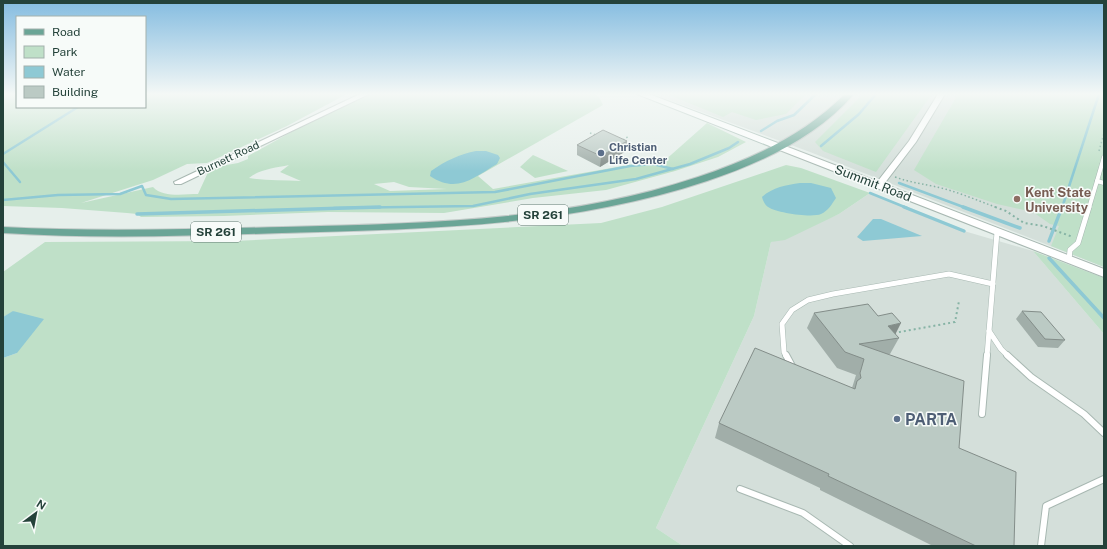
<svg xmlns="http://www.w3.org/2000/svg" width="1107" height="549" font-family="'Public Sans',sans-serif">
<rect width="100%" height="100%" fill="#e6efeb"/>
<g fill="#d4dfda">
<polygon points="653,94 1104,94 1104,267 810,152"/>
<polygon points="870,193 964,231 1033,251 1104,334 1104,546 683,546 656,528 754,316 771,242 839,214"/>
</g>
<g fill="#bfe0c8" fill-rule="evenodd">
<path d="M3 94H17V107H145V94H347L287 126 207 163 187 164 153 180 81 203 153 187C163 198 185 194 198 194L210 168 238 163 248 159V156L311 121 372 94H595L599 97 603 105 478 176 493 189 628 165 663 162 707 123 746 142 718 157 675 171 606 190 533 198 444 213 328 212 224 216 141 217 137 214 127 213 62 208 3 206ZM289 165 280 172 301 181C283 180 266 181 249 178 260 169 275 168 289 165ZM394 182 409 187 447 189 390 191 374 184Z"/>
<polygon points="667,94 806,94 786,114 756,120 732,112 723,117"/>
<polygon points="863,94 932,94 876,172 823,151 815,142"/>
<polygon points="958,94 1104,95 1104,267 1051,246 1059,226 1050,224 1033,212 997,204 936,184 914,170"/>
<polygon points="533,155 568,171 535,178 520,167"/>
<polygon points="786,165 801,168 870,193 839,214 785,240 771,242 754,316 656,528 683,546 3,546 3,358 17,353 14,311 3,317 3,272 45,242 234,241 601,223 662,207"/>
<polygon points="1033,251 1104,278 1104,334"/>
</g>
<g fill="#8ec9d4">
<path d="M476 151H486L498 155 500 158 497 164C473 178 457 194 430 176L431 171C445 161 460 154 476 151Z"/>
<path d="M800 183H811L831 188 836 198C832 204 828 211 821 214 812 218 777 213 768 207 765 205 763 201 762 197 773 187 786 185 800 183Z"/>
<polygon points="873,219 881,219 922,236 863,241 857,237"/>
<polygon points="13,311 44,319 17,353 3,358 3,317"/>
</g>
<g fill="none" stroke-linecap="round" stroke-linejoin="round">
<g stroke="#8ec9d4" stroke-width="2.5">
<polyline points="761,131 777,121 794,115 816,94"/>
<polyline points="821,146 859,114 876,94"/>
<polyline points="3,154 78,107"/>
<polyline points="3,162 20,182"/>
<polyline points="899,183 966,208"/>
<polyline points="870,193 907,208"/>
<polyline points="3,200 58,195 120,194 142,186 146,195 171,199 495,192 630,166 653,164 673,169"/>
<polyline points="334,208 473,206 530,194 636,179 690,164 729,148 738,142"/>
<polyline points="1062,208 1099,94"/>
</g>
<g stroke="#8ec9d4" stroke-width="3.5">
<polyline points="904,207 964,231"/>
<polyline points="963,207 1020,228"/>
<polyline points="137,214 380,207"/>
<polyline points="1049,241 1062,207"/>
<polyline points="1049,258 1104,318"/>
</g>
<g stroke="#a8b8b2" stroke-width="5">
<g id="service-far2">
<polyline points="1097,181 1104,157"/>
<polyline points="1089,208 1097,181 1104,183"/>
</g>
</g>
<g stroke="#a8b8b2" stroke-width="6">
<g id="service-far1">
<polyline points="1069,260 1070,250 1078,243 1089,207"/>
<polyline points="989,331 1001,349 1008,356"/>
<polyline points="786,356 784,352 782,324 792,310 808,300 833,294 949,274 993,284"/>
<polyline points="987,356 997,232"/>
</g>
</g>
<g stroke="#a8b8b2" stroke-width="8">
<g id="service">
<polyline points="786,355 793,368"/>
<polyline points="1007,355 1031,377 1084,414 1104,433"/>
<polyline points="982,414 987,355"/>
<polyline points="740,489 803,513 850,546"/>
<polyline points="1041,546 1046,506 1104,479"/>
</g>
</g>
<g stroke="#a8b8b2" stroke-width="2">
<g id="minor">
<polygon points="360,94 369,94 181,184 175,184 174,182"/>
<polygon points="938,94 945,94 916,142 881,188 875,188 874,186 909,141"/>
</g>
</g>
<g stroke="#a8b8b2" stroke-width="2">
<polygon id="tertiary" points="780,144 1104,269 1104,277 777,149 775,147"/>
</g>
<g stroke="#a4bbb3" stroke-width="2">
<polygon id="secondary" points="637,94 649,94 783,145 785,147 780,150 777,149"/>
</g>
<g stroke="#c2cac8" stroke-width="2">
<path id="primary" d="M845 94H854C816 138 760 163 707 181 569 227 425 229 282 233 189 236 96 239 3 233V227C96 232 189 229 283 227 422 223 564 222 698 177 752 159 804 135 845 94Z"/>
</g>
<g stroke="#86b3a5" stroke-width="1.5" stroke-dasharray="1.5 2.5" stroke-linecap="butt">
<polyline points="590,133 596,135"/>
<polyline points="623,140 629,136"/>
<polyline points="1099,151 1104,133"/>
<path d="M895 177C909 182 918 183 932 186 954 190 976 200 998 208"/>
</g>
<g stroke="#86b3a5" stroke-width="2" stroke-dasharray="2 3" stroke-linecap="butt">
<polyline points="995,207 1006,211 1024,223 1043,226 1073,237"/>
<polyline points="894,333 955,322 959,301"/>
</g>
<use href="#service-far2" stroke="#fff" stroke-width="4"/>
<use href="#service-far1" stroke="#fff" stroke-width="5"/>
<use href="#service" stroke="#fff" stroke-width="6"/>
<use href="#minor" fill="#fff" fill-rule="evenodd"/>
<use href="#tertiary" fill="#fff" fill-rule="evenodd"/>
<use href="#secondary" fill="#fff" fill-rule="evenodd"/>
<use href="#primary" fill="#6aa596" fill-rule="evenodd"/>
</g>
<g fill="#a1aea9">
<polygon points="577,145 626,151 600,167 577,155"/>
<polygon points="1022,311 1065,340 1058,348 1038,347 1016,319"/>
<polygon points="814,313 895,334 899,338 890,354 887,354 959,448 1014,546 933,546 820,490 820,488 715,438 719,423 852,388 856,375 837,368 807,328"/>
</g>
<g fill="#838d89">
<polygon points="627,141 626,151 600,167 601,156"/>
<polygon points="901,323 893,339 888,326"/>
</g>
<g fill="#bbcac4" stroke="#838d89">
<polygon points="603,130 627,141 601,156 577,145"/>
<polygon points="868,304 878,316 892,313 901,323 888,326 899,338 859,344 964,381 959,448 1016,472 1014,546 976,546 828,476 829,474 719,423 755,348 855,389 857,381 861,378 860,373 864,359 845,352 814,313"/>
<polygon points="1022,311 1041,312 1065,340 1045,339"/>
</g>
<linearGradient id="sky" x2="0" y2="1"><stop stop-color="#84bce0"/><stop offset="0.55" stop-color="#f4f8f6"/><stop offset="1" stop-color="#f4f8f6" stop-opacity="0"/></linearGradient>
<rect width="1107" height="171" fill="url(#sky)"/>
<g fill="#5c6f8a" stroke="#f7fbf9" stroke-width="1.5">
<circle cx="601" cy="153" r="4"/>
<circle cx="897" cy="419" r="4"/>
</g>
<circle fill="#8d6e63" stroke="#f7fbf9" stroke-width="1.5" cx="1017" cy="199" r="4"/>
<g text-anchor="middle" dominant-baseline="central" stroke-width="3" stroke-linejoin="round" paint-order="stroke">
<g font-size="11" font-weight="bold" fill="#4e5e75" stroke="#f7fbf9" text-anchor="start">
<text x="609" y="147">Christian<tspan x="609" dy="13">Life Center</tspan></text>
</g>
<g font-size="11" fill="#24423a" stroke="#f7fbf9">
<text transform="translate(228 158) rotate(-25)">Burnett Road</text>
</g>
<g fill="#f7fbf9" stroke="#637a73" stroke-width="1">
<rect x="518" y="205" width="50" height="20" rx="3"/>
<rect x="191" y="222" width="50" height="20" rx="3"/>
</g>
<g font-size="12" font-weight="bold" fill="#24423a">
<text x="543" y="215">SR 261</text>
<text x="216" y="232">SR 261</text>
</g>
<g font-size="13" fill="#24423a" stroke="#f7fbf9">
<text transform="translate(873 183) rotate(21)">Summit Road</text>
</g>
<g font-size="13" font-weight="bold" fill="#785e54" stroke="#f7fbf9" text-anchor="start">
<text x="1025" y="192">Kent State<tspan x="1025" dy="15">University</tspan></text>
</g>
<g font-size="16" font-weight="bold" fill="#4e5e75" stroke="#f7fbf9" text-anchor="start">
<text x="905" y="419">PARTA</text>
</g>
</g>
<rect width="1107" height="549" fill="none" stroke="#24423a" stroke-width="8"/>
<rect x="16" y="16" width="130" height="92" fill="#f7fbf9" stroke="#a3b1ad"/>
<rect x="24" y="29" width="20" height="6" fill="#6aa596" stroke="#a3b1ad"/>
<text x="52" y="36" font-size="12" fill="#24423a">Road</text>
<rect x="24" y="46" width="20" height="12" fill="#bfe0c8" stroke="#a3b1ad"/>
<text x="52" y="56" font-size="12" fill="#24423a">Park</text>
<rect x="24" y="66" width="20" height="12" fill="#8ec9d4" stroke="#a3b1ad"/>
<text x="52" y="76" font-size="12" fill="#24423a">Water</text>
<rect x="24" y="86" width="20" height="12" fill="#bbcac4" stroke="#a3b1ad"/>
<text x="52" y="96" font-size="12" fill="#24423a">Building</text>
<g transform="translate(36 513) rotate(32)" stroke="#f7fbf9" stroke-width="3" paint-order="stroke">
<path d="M0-3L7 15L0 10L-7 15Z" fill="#24423a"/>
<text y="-6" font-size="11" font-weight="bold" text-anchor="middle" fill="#24423a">N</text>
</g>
</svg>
